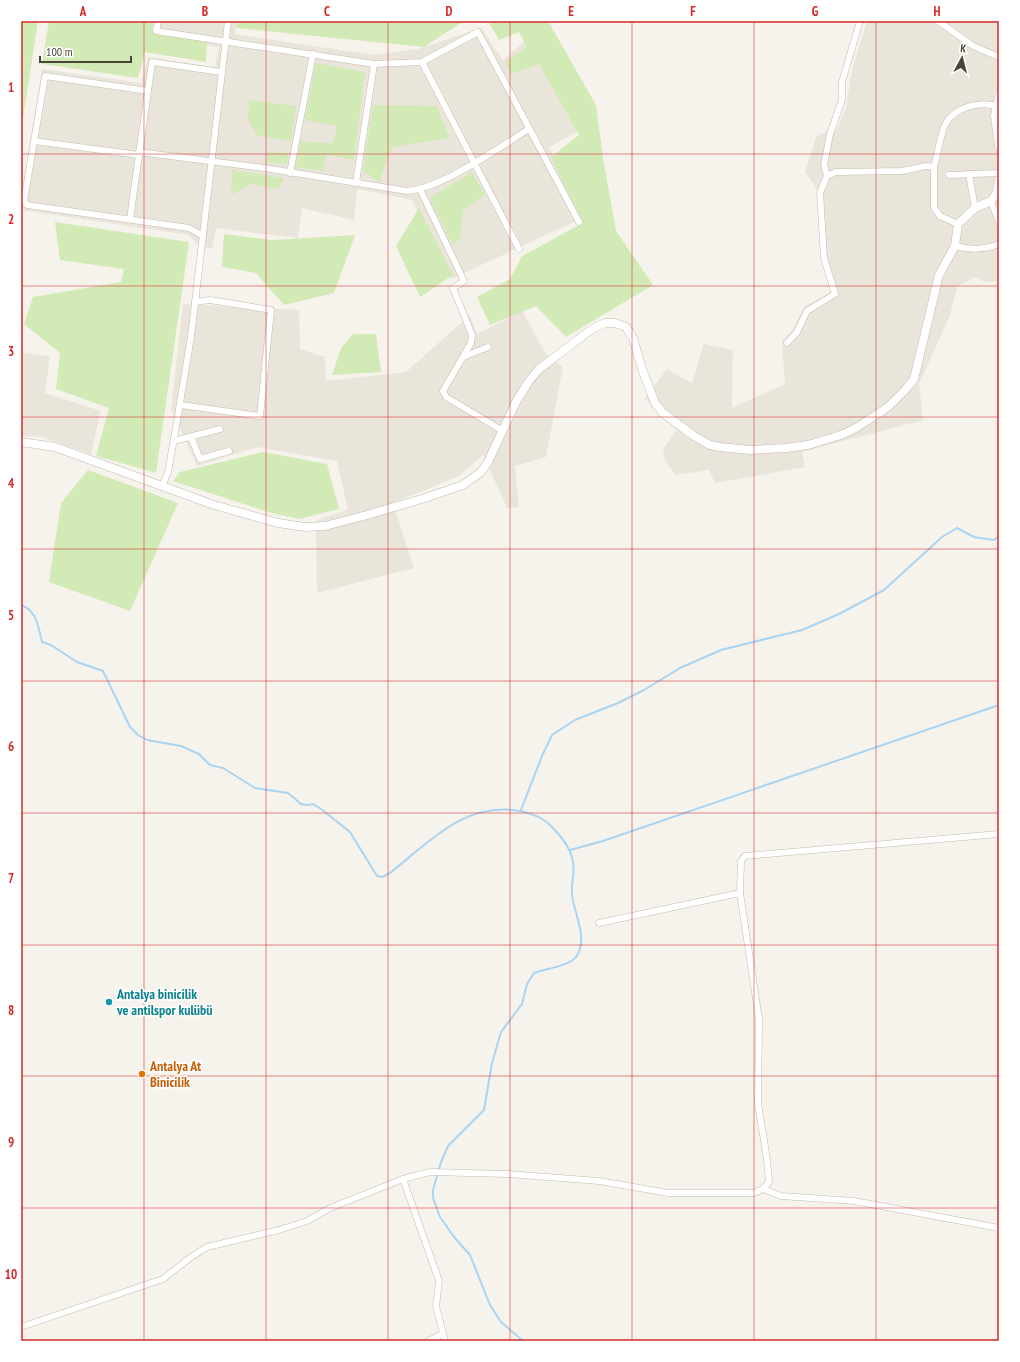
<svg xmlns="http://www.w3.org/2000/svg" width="1020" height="1362" font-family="'PT Sans Narrow',sans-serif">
<rect width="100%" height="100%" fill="#f6f3ec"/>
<g fill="#eae5da">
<polygon points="149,21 237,21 235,34 373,55 418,49 481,28 503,60 527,39 583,129 549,147 587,216 451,279 412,200 357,189 354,220 302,208 298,238 216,228 212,249 199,246 189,235 21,210 21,197 42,69 141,83 148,57 215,67 219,47 149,37"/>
<polygon points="867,21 999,21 999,281 985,282 975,277 957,287 950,315 919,384 923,420 802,452 805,467 715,483 709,470 676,475 665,461 663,449 677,430 660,416 645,398 667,369 692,383 704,344 733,350 732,408 785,384 782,341 793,329 804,307 831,292 820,252 817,189 805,172 816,137 825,132 837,129 846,107 853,66"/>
<polygon points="183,304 299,310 300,349 325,357 326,381 406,372 470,315 477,334 522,311 546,354 563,367 546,457 515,466 519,507 507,508 483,455 459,476 393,503 414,568 317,593 316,520 348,510 337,461 257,447 197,466 171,409"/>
<polygon points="21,353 50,356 45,393 101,411 91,454 41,437 21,436"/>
</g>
<g fill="#d2eab5">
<polygon points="21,21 38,21 21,131"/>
<polygon points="49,21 152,21 152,33 207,42 206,62 145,52 138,78 42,64"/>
<polygon points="238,21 460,21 461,23 424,47 236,28"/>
<polygon points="488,21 548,21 596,105 603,158 616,231 653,285 566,337 536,306 490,325 477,297 510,279 522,256 583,223 551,157 579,135 539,64 511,74 506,62 527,47 519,32 499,40"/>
<polygon points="316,63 365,72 354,160 326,154 323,171 295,167 301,142 333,143 337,126 305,120"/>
<polygon points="249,100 296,106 291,141 257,135 248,120"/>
<polygon points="373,105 437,106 449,138 392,147 379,182 363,171"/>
<polygon points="268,152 288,153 287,164 266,162"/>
<polygon points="232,170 284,178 279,189 250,184 231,195"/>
<polygon points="472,172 485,195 463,210 460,240 452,244 430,198"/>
<polygon points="419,208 453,275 420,297 396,246"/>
<polygon points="55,222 189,242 156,473 96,456 109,408 56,389 60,353 24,324 33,297 121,282 124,269 60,260"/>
<polygon points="224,234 272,240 355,235 334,293 284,305 256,273 222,267"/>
<polygon points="353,334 376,334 381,372 332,375 341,348"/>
<polygon points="263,452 327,464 339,509 299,519 268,512 173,481 180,472"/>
<polygon points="88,470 178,503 130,611 49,582 61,503"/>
</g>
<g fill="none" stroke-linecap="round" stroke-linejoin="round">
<g stroke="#a9d4f2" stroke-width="2">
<path d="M21 605C37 611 38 626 42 642L51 645 77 662 103 671 130 727 138 735 147 740 181 746 199 754 210 765 223 768 255 788 288 793 301 804 307 805 313 804 321 809 350 832 377 876 382 877 390 873C428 843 461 805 513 810 525 811 540 816 549 824 559 834 571 847 573 862 575 872 571 884 572 895 574 913 589 940 576 957 569 966 545 969 534 973L527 984 522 1004 501 1032 492 1063 484 1110 448 1146 441 1162 433 1190V1198L440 1217 454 1237 470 1255 490 1305 501 1322 523 1341"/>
<polyline points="521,810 542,756 552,735 575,720 618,703 644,690 680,668 721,650 802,630 839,614 884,590 942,537 957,528 974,537 994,540 999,536"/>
<polyline points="570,850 603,841 999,705"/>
</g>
<g stroke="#c2bbae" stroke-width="7">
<g id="minor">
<polyline points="158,21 156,31 374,64 422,62 478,32 579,222"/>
<polyline points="938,21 973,46 999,57"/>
<polyline points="422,62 519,249"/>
<polyline points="148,91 45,76 24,201 27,205 189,228 203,236"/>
<polyline points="34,141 139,155"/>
<path d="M139 152 264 168 407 191C443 188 498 148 529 129"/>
<path d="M934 167C937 157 941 131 946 123 956 107 979 101 996 106"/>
<polyline points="290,173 313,54"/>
<polyline points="969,174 975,208"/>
<polyline points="949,175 999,173"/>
<polyline points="827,176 824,165 830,134 842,100 842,82 860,21"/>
<polyline points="356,183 374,64"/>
<polyline points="420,189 464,281 453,288 472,335 471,343 443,391 446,397 503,431"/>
<polyline points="991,201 999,222"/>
<polyline points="130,219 152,62 221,72"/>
<path d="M955 246C970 250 984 250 999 244"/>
<polyline points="787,343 797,332 807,311 835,294 824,258 820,193 827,176 836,172 902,171 926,166 934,167 934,207 940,216 958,224"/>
<polyline points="463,357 488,347"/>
<polyline points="181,405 260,416 271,310 210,300 195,302"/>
<polyline points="191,437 200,459 229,451"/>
<polyline points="174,441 220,429"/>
<polyline points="162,487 168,472 174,439 191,337 228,21"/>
<polyline points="599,923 740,893"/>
<polyline points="403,1179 439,1281 436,1306 445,1341"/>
<polyline points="763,1189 781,1196 854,1201 999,1228"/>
<polyline points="21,1327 163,1279 191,1257 207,1247 279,1230 307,1221 330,1208 403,1179 430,1172 508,1174 599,1181 668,1193 754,1193 763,1189 769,1182 767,1159 758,1104 759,1019 740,893 741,861 745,856 999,834"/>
<polyline points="428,1341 443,1334"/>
</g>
</g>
<g stroke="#c2bbae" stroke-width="9">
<g id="tertiary">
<polyline points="999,97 995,116 999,146"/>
<polyline points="21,442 55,447 214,505 278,523 305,527 325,526 367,515 425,498 463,485 481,472 488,462 516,402 529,381 539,369 592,329 605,323 615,323 626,327 633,338 642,369 655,403 663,413 694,436 710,445 720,447 750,450 786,448 808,445 841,435 856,428 888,407 905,390 914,379 939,275 955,246 958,224 975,208 991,201 996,194 999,180"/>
</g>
</g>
<use href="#minor" stroke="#fff" stroke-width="6"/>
<use href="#tertiary" stroke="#fff" stroke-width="8"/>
</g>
<path fill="none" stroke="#d62828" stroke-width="1" stroke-opacity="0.55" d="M144 21V1341M266 21V1341M388 21V1341M510 21V1341M632 21V1341M754 21V1341M876 21V1341M21 154H999M21 286H999M21 417H999M21 549H999M21 681H999M21 813H999M21 945H999M21 1076H999M21 1208H999"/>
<circle fill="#0f9aa8" stroke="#fff" stroke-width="1.5" cx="109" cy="1002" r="4"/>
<circle fill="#e8710a" stroke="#fff" stroke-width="1.5" cx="142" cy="1074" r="4"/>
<g text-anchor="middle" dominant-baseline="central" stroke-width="3" stroke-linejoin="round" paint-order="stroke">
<g font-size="14" font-weight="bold" fill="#0d838f" stroke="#fff" text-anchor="start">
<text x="117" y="994">Antalya binicilik<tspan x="117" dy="16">ve antilspor kulübü</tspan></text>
</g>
<g font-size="14" font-weight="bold" fill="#c56008" stroke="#fff" text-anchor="start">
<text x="150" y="1066">Antalya At<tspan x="150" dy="16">Binicilik</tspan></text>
</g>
</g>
<rect width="1020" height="1362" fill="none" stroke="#ffffff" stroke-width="44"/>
<g transform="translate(962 58) rotate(7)" stroke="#ffffff" stroke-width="3" paint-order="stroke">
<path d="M0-3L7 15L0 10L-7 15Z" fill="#4b4439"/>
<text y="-6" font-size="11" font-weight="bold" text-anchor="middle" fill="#4b4439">K</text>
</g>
<path d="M40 56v6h91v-6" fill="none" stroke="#4b4439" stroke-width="2"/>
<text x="46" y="56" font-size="12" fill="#4b4439" stroke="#ffffff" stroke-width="3" paint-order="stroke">100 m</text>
<rect x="22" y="22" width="976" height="1318" fill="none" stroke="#d62828" stroke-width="1.5"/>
<g font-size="13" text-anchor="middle" font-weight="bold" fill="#d62828">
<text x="83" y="16">A</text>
<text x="205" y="16">B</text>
<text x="327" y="16">C</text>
<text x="449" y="16">D</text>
<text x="571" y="16">E</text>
<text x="693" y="16">F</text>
<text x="815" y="16">G</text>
<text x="937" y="16">H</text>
<text x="11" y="92">1</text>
<text x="11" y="224">2</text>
<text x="11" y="356">3</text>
<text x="11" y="488">4</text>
<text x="11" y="620">5</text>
<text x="11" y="751">6</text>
<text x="11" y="883">7</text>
<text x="11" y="1015">8</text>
<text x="11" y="1147">9</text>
<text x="11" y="1279">10</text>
</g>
</svg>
